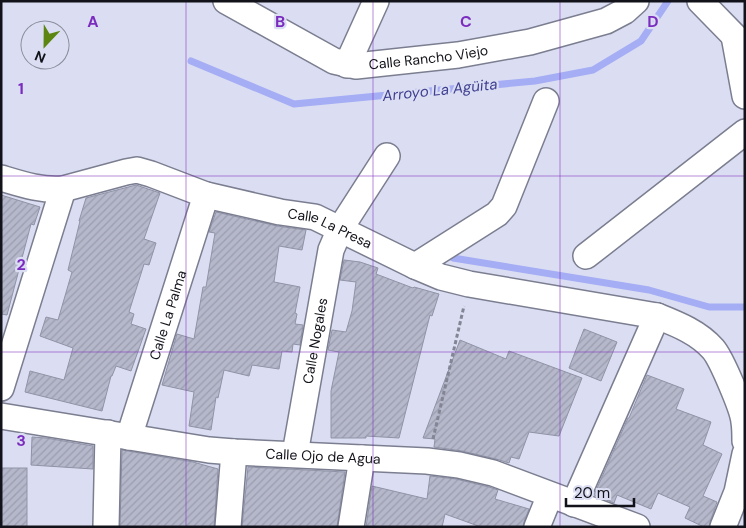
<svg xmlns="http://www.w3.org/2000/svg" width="746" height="528" font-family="'DM Sans',sans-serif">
<defs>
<pattern id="building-hatch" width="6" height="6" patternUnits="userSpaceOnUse" patternTransform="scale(1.25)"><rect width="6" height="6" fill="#b5b8cb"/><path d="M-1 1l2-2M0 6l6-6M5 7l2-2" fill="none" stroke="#9b9dae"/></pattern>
</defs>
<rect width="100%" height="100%" fill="#dbdef2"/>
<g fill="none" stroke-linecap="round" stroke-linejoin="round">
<g stroke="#a5adf4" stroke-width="7">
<polyline points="191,61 294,104 535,81 593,70 641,41 668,1"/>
<polyline points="453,258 649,290 709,307 745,307"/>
</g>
</g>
<g fill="url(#building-hatch)" stroke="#9093a6">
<polygon points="136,185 160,193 144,239 156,243 149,265 144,264 129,312 134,314 131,324 146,329 131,371 116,366 112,376 111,376 102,411 25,392 30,371 64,380 73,348 40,336 46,317 58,320 72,272 68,270 80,221 79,221 86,198"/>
<polygon points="1,195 40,207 34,225 31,224 7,315 1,314"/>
<polygon points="216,212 277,226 306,230 302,250 279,246 274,282 300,287 295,313 297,314 295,324 303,325 300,345 293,344 292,352 282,351 279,369 252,365 249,376 224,370 218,398 216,397 211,430 189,426 194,392 162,385 177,334 194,339 203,287 206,287 215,233 209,232"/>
<polygon points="344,260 360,262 378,268 376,274 413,288 414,287 439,294 432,316 430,315 399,438 366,436 366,438 331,438 331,391 339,352 328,350 332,330 346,332 352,311 356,282 340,280"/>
<polygon points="584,329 617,342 601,381 569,368"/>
<polygon points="460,340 506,359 509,351 582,378 559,436 529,432 519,459 511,457 509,463 496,459 462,451 434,447 435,439 423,438"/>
<polygon points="647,375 684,389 676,409 711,422 703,445 722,454 703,496 717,502 710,522 709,527 704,527 685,518 690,507 658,493 651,509 617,495 614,503 594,495 628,418 629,418"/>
<polygon points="32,437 46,438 93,446 93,469 31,465"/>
<polygon points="122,450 193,462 218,469 214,527 120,527"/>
<polygon points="248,467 345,472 337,527 242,527"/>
<rect x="1" y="468" width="26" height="59"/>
<polygon points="430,476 456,479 489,487 498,490 495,499 529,509 524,522 523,527 481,527 445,514 442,527 366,527 372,486 427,499"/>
</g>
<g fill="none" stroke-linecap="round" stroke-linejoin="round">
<g stroke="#7b7e90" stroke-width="28">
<g id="minor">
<path id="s1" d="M226 1 334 61 356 66 458 55 530 42 606 21 625 11 636 1"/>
<polyline points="700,1 745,47"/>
<polyline points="734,36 745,96"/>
<polyline points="347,65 376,1"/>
<path id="s2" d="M1 178C21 184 42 191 63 189L126 172 137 170 151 174 206 195 280 212 315 217 415 266 441 277 469 284 657 316C677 324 698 332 713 349 721 358 743 409 744 422 745 428 745 435 745 441"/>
<polyline points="586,256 745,132"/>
<polyline points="415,266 497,214 504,206 546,101"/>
<polyline points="1,388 63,189"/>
<path id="s3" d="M1 416 209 450 234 452 427 461 459 465 493 473 637 527"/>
<path id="s4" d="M129 437 206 195"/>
<path id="s5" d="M295 454 331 250 340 229 387 156"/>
<polyline points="574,504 657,316"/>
<polyline points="106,527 108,433"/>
<polyline points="228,527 234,452"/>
<polyline points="351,527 362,458"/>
<polyline points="537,527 550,495"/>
<polyline points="723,527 737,492 745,454"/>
</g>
</g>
<polyline stroke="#838594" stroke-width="3" stroke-dasharray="4 2.5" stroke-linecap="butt" points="433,439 464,306"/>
<use href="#minor" stroke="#fff" stroke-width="25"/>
</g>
<path fill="none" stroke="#7b2cbf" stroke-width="1" stroke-opacity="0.55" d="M186 1V527M373 1V527M560 1V527M1 176H745M1 352H745"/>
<g text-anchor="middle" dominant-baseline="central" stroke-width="4.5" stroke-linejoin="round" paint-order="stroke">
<g font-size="14" fill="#12131a" stroke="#dbdef2">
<text stroke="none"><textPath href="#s1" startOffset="219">Calle Rancho Viejo</textPath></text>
<text stroke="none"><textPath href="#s2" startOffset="342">Calle La Presa</textPath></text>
<text stroke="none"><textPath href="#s4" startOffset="128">Calle La Palma</textPath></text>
<text stroke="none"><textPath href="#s5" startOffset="115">Calle Nogales</textPath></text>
<text stroke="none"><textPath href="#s3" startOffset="325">Calle Ojo de Agua</textPath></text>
</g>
<g font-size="15" font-style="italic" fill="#3e3e90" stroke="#dbdef2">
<text transform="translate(440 90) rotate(-6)">Arroyo La Agüita</text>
</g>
</g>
<g font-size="16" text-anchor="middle" font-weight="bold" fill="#7b2cbf" stroke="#dbdef2" stroke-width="4.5" stroke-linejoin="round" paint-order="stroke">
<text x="93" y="27">A</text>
<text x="280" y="27">B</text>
<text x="466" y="27">C</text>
<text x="653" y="27">D</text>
<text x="21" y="94">1</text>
<text x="21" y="270">2</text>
<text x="21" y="446">3</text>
</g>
<rect width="746" height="528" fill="none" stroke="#12131a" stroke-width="5"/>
<g transform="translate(45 45) rotate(202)"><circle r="24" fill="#dbdef2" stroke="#8b8d9c"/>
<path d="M0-4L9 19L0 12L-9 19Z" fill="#5c8610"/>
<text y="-8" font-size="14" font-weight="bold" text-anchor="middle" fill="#12131a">N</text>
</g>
<path d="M566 498v8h68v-8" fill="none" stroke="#12131a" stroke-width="2.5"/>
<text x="574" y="498" font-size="15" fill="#12131a" stroke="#dbdef2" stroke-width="4" paint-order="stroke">20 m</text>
</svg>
